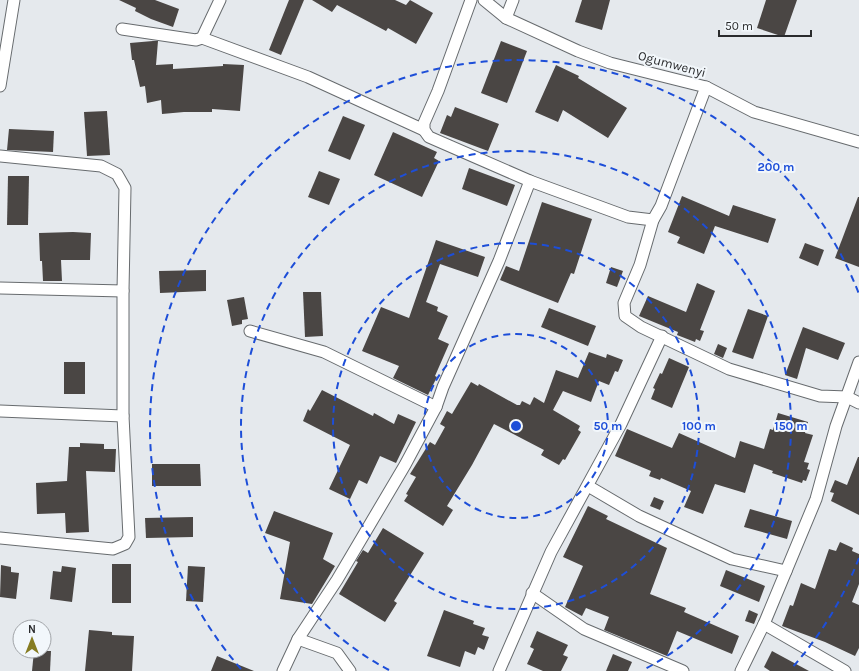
<svg xmlns="http://www.w3.org/2000/svg" width="859" height="671" font-family="Karla,sans-serif">
<rect width="100%" height="100%" fill="#e5e9ed"/>
<g fill="#4a4644">
<polygon points="119,0 155,0 179,9 173,27 151,19 135,11 136,8"/>
<polygon points="289,0 304,0 281,55 269,50"/>
<polygon points="312,0 395,0 406,5 410,0 433,13 416,44 388,28 386,31 337,5 332,12"/>
<polygon points="582,0 610,0 602,30 575,22"/>
<polygon points="766,0 797,0 784,37 757,28"/>
<polygon points="153,41 158,41 156,65 173,64 173,69 223,66 223,64 244,65 240,111 212,109 212,112 184,112 162,114 161,100 147,103 145,86 140,87 134,60 132,60 130,43"/>
<polygon points="501,41 527,51 507,103 481,93"/>
<polygon points="556,65 579,76 578,78 627,108 608,138 563,110 558,122 535,112"/>
<polygon points="455,107 499,124 488,151 440,133 447,115 451,117"/>
<polygon points="107,111 110,155 87,156 84,112"/>
<polygon points="343,116 365,125 350,160 328,151"/>
<polygon points="9,129 54,131 53,152 7,150"/>
<polygon points="393,132 437,152 434,158 439,161 422,197 374,175"/>
<polygon points="469,168 515,185 507,206 462,189"/>
<polygon points="319,171 340,179 329,205 308,197"/>
<polygon points="8,176 29,176 28,225 7,225"/>
<polygon points="682,196 729,216 733,205 776,219 768,243 715,226 704,254 677,243 680,237 668,232"/>
<polygon points="858,197 859,197 859,267 835,258"/>
<polygon points="542,202 592,219 574,274 571,273 558,303 500,280 506,266 519,271"/>
<polygon points="73,232 91,233 90,260 61,260 62,281 43,281 42,261 40,261 39,233"/>
<polygon points="436,240 485,257 478,277 440,264 426,302 438,307 437,311 448,316 438,339 449,344 435,376 437,377 428,395 393,378 399,366 362,351 381,307 409,318"/>
<polygon points="805,243 824,250 818,266 799,258"/>
<polygon points="611,267 623,271 617,287 606,283"/>
<polygon points="206,270 206,291 160,293 159,271"/>
<polygon points="697,283 715,291 700,330 704,331 700,341 696,339 695,342 677,335 678,332 639,316 648,296 686,312"/>
<polygon points="303,292 321,292 323,336 305,337"/>
<polygon points="244,297 248,319 242,320 242,324 232,326 227,300"/>
<polygon points="549,308 596,326 588,346 541,327"/>
<polygon points="748,309 768,316 753,359 732,352"/>
<polygon points="803,327 845,343 838,360 806,348 797,379 785,375"/>
<polygon points="718,344 727,348 723,358 714,354"/>
<polygon points="589,352 606,358 607,354 623,360 618,372 615,371 609,385 599,381 591,402 563,391 553,410 580,426 578,430 581,432 565,460 563,459 559,465 541,455 544,450 494,424 472,465 447,506 453,510 443,526 404,501 408,495 406,494 416,477 410,474 430,442 435,445 445,427 440,424 447,411 452,414 471,382 478,386 479,384 517,405 520,405 522,401 530,405 534,397 544,403 556,370 578,378"/>
<polygon points="669,358 689,367 672,408 651,399 655,389 653,388 660,373 662,374"/>
<rect x="64" y="362" width="21" height="32"/>
<polygon points="322,390 373,416 374,413 394,424 398,414 416,422 396,463 380,456 367,484 359,480 350,499 329,489 350,445 303,421 308,409 310,411"/>
<polygon points="778,413 808,422 805,433 813,435 804,462 809,463 807,469 810,470 806,481 803,480 802,483 772,473 773,471 754,464 745,493 715,484 703,514 684,507 691,491 661,478 660,480 649,476 651,471 615,456 627,429 672,448 679,433 735,458 740,441 764,449 770,429 773,430"/>
<polygon points="80,443 104,444 104,449 116,449 115,472 86,471 89,532 66,533 65,513 37,514 36,483 67,481 69,447 80,447"/>
<polygon points="858,457 859,457 859,515 831,501 834,493 830,492 835,480 847,485"/>
<polygon points="152,464 200,464 201,486 152,486"/>
<polygon points="654,497 664,501 660,510 650,506"/>
<polygon points="588,506 608,516 606,519 667,548 650,594 686,608 684,612 739,636 732,654 677,631 667,656 604,630 609,617 586,608 582,616 565,607 583,566 563,557"/>
<polygon points="750,509 792,521 787,539 744,527"/>
<polygon points="274,511 333,533 323,559 335,566 312,604 280,599 290,542 265,533"/>
<polygon points="193,517 193,537 146,538 145,518"/>
<polygon points="383,528 424,553 394,601 397,603 385,622 339,594 358,562 356,561 363,550 368,553"/>
<polygon points="840,542 853,548 852,551 859,554 859,584 852,602 859,605 859,648 855,656 825,642 782,626 790,605 793,606 801,583 815,589 829,549 836,551"/>
<rect x="112" y="564" width="19" height="39"/>
<polygon points="1,565 11,567 11,572 19,573 16,599 0,597"/>
<polygon points="62,566 76,568 72,602 50,599 53,571 61,572"/>
<polygon points="188,566 205,567 203,602 186,601"/>
<polygon points="726,570 765,586 759,602 720,586"/>
<polygon points="444,610 474,621 473,624 485,628 482,635 489,637 484,650 478,647 475,655 465,651 460,667 427,656"/>
<polygon points="749,610 758,614 754,624 745,621"/>
<polygon points="89,630 112,632 112,635 134,636 132,671 85,671"/>
<polygon points="537,631 568,645 563,655 568,657 561,671 543,671 527,664 534,649 530,647"/>
<polygon points="34,651 51,651 50,671 32,671"/>
<polygon points="772,651 809,671 770,671 764,667"/>
<polygon points="613,654 632,662 628,671 606,671"/>
<polygon points="217,656 254,671 211,671"/>
</g>
<g fill="none" stroke-linecap="round" stroke-linejoin="round">
<g stroke="#676b6e" stroke-width="13">
<g id="minor">
<polyline points="471,0 438,91 424,123 424,130 429,137 530,181 628,217 653,220 661,206 706,87"/>
<polyline points="484,0 506,18 578,51 610,63 706,87 754,112 859,142"/>
<polyline points="506,18 513,0"/>
<polyline points="122,29 196,40 202,38 220,0"/>
<polyline points="202,38 308,77 424,130"/>
<polyline points="0,86 14,0"/>
<polyline points="0,156 101,166 117,174 125,188 123,291 0,288"/>
<polyline points="653,220 640,265 624,303 625,316 641,327 729,369 820,396 847,397 859,403"/>
<polyline points="250,331 324,352 436,407"/>
<polyline points="0,411 123,416"/>
<polyline points="588,486 639,516 732,559 786,571"/>
<polyline points="0,538 113,549 125,544 129,537 123,416 123,291"/>
<polyline points="532,593 584,629 683,671"/>
<polyline points="764,624 845,671"/>
<polyline points="298,639 337,653 350,671"/>
<polyline points="283,671 298,639 337,580 405,465 436,407 443,387 499,261 530,181"/>
<polyline points="499,671 551,552 621,424 662,336"/>
<polyline points="741,671 764,624 816,499 836,426 859,362"/>
</g>
</g>
<use href="#minor" stroke="#fff" stroke-width="11"/>
</g>
<g fill="none" stroke="#1d4ed8" stroke-width="2" stroke-dasharray="7 5">
<circle cx="516" cy="426" r="92"/>
<circle cx="516" cy="426" r="183"/>
<path d="M389 670A275 275 0 1 1 643 670"/>
<path d="M859 558A367 367 0 0 1 791 669M241 669A367 367 0 1 1 859 294"/>
</g>
<g text-anchor="middle" dominant-baseline="central" stroke-width="4" stroke-linejoin="round" paint-order="stroke">
<g font-size="13" fill="#2a2b2d" stroke="#f2f7fb">
<text transform="translate(672 64) rotate(15)">Ogumwenyi</text>
</g>
</g>
<circle cx="516" cy="426" r="6" fill="#1d4ed8" stroke="#f2f7fb" stroke-width="2"/>
<g font-size="12" text-anchor="middle" font-weight="bold" fill="#1d4ed8" stroke="#f2f7fb" stroke-width="4" stroke-linejoin="round" paint-order="stroke">
<text x="776" y="171">200 m</text>
<text x="608" y="430">50 m</text>
<text x="699" y="430">100 m</text>
<text x="791" y="430">150 m</text>
</g>
<g transform="translate(32 639)"><circle r="19" fill="#f2f7fb" stroke="#a2a5a9"/>
<path d="M0-3L7 15L0 10L-7 15Z" fill="#867c22"/>
<text y="-6" font-size="11" font-weight="bold" text-anchor="middle" fill="#2a2b2d">N</text>
</g>
<path d="M719 30v6h92v-6" fill="none" stroke="#2a2b2d" stroke-width="2"/>
<text x="725" y="30" font-size="12" fill="#2a2b2d" stroke="#f2f7fb" stroke-width="3" paint-order="stroke">50 m</text>
</svg>
